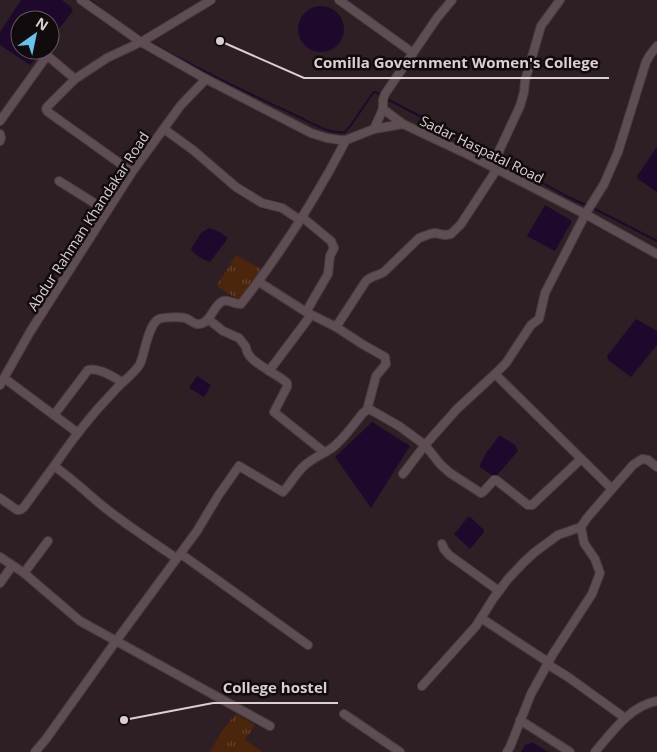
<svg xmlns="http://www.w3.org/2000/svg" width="657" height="752" font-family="'Open Sans',sans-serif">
<defs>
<pattern id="grass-tufts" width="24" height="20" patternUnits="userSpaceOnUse" patternTransform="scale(1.25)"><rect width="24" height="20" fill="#4b250c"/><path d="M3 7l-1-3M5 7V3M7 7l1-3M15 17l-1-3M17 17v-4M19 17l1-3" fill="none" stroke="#64442e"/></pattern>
</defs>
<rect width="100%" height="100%" fill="#2d1f23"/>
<g fill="url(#grass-tufts)">
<polygon points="236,255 263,270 242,297 237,299 218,287 217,285"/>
<polygon points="236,714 255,725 245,740 263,752 210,752 221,732"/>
</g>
<g fill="#1e092d">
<polygon points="21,0 62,0 71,7 73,11 50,40 50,20 20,20 20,50 42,50 33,62 30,65 0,45 0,32"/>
<circle cx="321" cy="29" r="23"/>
<polygon points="657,147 657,192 638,179 637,176"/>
<polygon points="545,205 572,221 555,251 527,236"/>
<path d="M209 228 220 232 228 238 210 262C204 260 194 255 191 249L201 233Z"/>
<polygon points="636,319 657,331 657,345 631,377 608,360 607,356"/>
<polygon points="197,376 211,385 204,397 189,388"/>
<polygon points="372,422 410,446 371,508 335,457"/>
<polygon points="499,436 501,436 515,445 518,451 497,475 494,477 480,467 480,465 486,453"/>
<polygon points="468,517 470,517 484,530 484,532 470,549 454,534"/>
<polygon points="531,742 547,751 550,752 521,752 525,745 529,744"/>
</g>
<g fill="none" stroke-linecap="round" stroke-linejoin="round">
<g stroke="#1e092d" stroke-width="2">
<polyline points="89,0 101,9"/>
<polyline points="127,28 142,37"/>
<path d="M148 41C196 68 245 92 295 115 309 121 329 135 345 132L351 125 373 93 375 92 381 95"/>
<polyline points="387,99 437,125 471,145 495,157"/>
<polyline points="504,161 566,196 588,206"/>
<polyline points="593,208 657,241"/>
</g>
<g stroke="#483c40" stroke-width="10">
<g id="minor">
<polyline points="81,0 141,42 206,79 311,133 327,138 340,140 346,140 374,129 403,124"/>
<polyline points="339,0 413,53"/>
<polyline points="75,79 47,107 46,109 48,112 132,172"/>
<polyline points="383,109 403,124 473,157 585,214 657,254"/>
<polyline points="0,121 46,57 49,57 75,79 107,58 143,41 211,0"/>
<polyline points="164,129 193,150 236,187 262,203 282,208 300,220"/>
<polyline points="374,129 383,109 383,100 385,94 437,18 452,0"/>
<polyline points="0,134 1,138 0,141"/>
<polyline points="59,181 107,211"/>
<polyline points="302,217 331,241 334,248 330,256 328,274 306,312"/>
<polyline points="259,282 306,312 336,327 362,344 385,357 386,364 376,376 367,410"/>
<path d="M208 319 223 331 239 338 246 347C246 362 277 373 287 383V387L274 412 324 452"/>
<path d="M336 327 366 281C371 276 377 276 384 272L419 238 430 234 435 233 445 235 451 234 461 224 497 169 499 151 520 106 524 92 525 81 541 26 560 0"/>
<polyline points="269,371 311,315"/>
<polyline points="4,378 78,433"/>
<polyline points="0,385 30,332 132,172 181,105 206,79"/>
<path d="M54 415 88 370C99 367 113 377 122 382"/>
<path d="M54 466C64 452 74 437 86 423 95 411 106 400 116 389 124 380 134 374 140 364 145 353 148 324 159 319 163 317 181 317 185 318 190 319 194 325 199 324 211 323 213 305 223 301 229 299 235 305 241 304 281 253 316 198 346 140"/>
<polyline points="403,474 425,445 457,409 495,374"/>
<polyline points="612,489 633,465 642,459 648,460 657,467"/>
<path d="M0 498 17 510H20L24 507 54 466C71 478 84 490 99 503 123 523 150 540 176 558L181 554 308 645"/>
<polyline points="442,544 444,549 449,555 499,591"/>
<polyline points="0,557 24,573 80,621 270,726"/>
<polyline points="24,573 48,541"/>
<polyline points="0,583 12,566"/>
<polyline points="481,618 548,662"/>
<polyline points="547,664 568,677 625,718"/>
<polyline points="422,686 476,626 493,599 508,579 524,562 535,552 558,535 581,527"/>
<polyline points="344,714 400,752"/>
<polyline points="520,720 570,752"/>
<path d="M35 752 46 739 116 641 197 531 218 496 239 466 283 492C291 483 296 473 305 465 313 458 323 454 332 448 344 439 353 425 363 413L367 410H371L399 426 425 445 440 464 450 473 481 493 484 491 494 480H496L528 505H532L581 459"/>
<polyline points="507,752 510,747 531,694 553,654 592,594 600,573 595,559 584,543 581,527 587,518 612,489 495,374 506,363 531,325 539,319 545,293 586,213 604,184 618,152 646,62 650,55 657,46"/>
<path d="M595 752C612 732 630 706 657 701"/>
</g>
</g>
<use href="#minor" stroke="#5e4d52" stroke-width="8"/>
</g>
<g text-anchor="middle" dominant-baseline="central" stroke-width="5" stroke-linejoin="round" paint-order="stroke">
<g font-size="14" fill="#dad0d3" stroke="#110b0c">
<text transform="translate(482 149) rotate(26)">Sadar Haspatal Road</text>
<text transform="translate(88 221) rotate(-57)">Abdur Rahman Khandakar Road</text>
</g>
</g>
<path fill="none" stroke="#dad0d3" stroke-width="2" d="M220 41L304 78H609M124 720L213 703H338"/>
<g fill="#dad0d3" stroke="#110b0c" stroke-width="2">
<circle cx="220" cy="41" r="5"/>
<circle cx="124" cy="720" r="5"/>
</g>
<g font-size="15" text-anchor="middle" font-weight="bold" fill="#dad0d3" stroke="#110b0c" stroke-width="5" stroke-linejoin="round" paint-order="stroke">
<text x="456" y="68">Comilla Government Women's College</text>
<text x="275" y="693">College hostel</text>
</g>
<g transform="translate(35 35) rotate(33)"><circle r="24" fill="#110b0c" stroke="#615a5c"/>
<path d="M0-4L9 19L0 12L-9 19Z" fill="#65c4ef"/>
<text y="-8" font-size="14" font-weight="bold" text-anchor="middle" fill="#dad0d3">N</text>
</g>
</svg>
